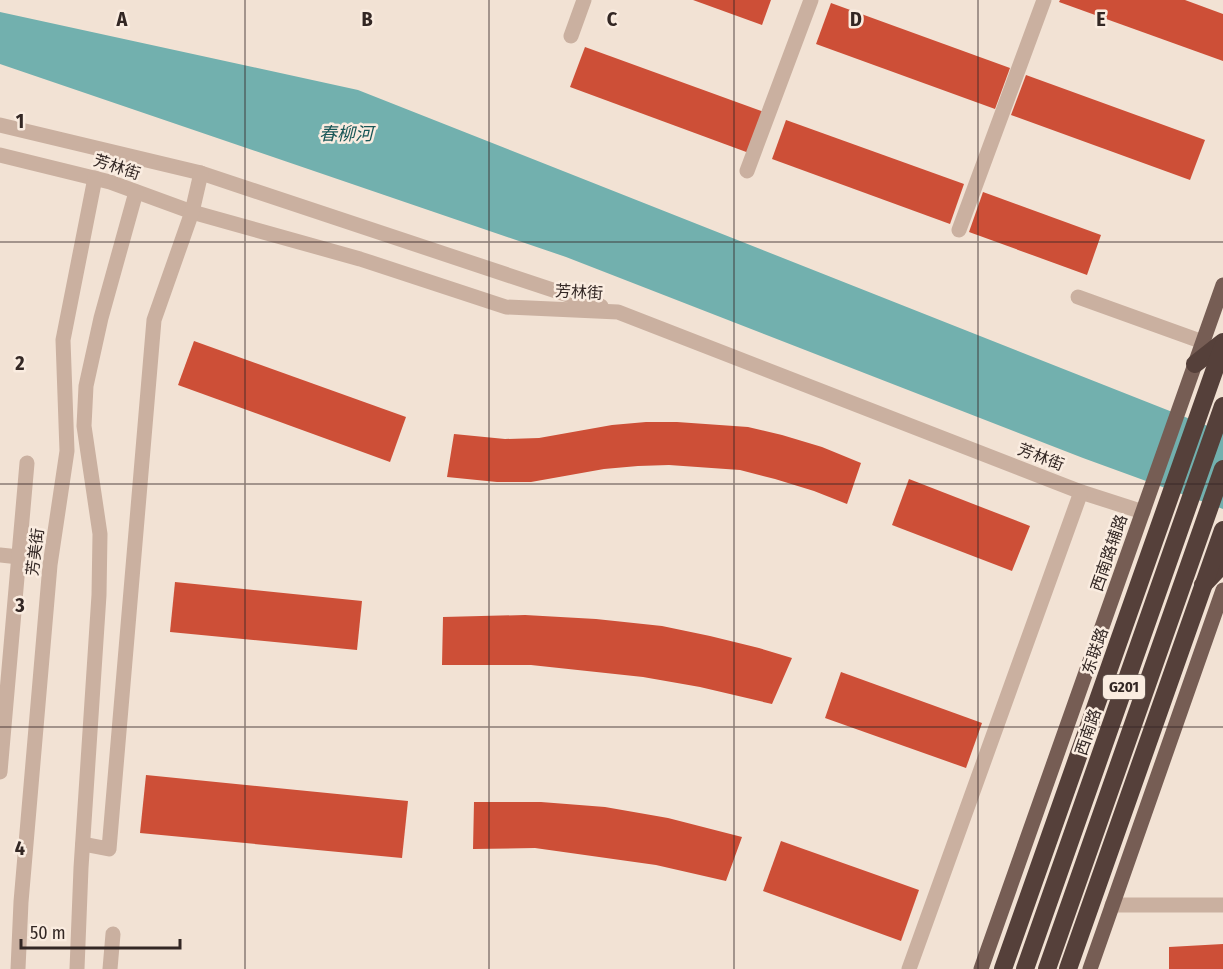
<svg xmlns="http://www.w3.org/2000/svg" width="1223" height="969" font-family="'Fira Sans Condensed','Noto Sans SC',sans-serif">
<rect width="100%" height="100%" fill="#f2e2d4"/>
<polygon fill="#72b0ae" points="0,12 358,90 1223,432 1223,509 1083,458 566,257 0,64"/>
<g fill="#cd4f37">
<polygon points="693,0 771,0 762,25"/>
<polygon points="1060,0 1185,0 1223,14 1223,61 1059,2"/>
<polygon points="831,3 1010,68 995,109 816,44"/>
<polygon points="585,47 764,112 749,153 570,87"/>
<polygon points="1026,75 1205,140 1190,180 1011,115"/>
<polygon points="786,120 964,184 950,224 772,159"/>
<polygon points="983,192 1101,235 1087,275 969,232"/>
<polygon points="194,341 406,417 390,462 178,385"/>
<polygon points="646,422 677,422 748,427 782,435 822,447 861,463 847,504 814,491 775,479 740,470 669,465 638,466 604,469 531,482 497,482 447,477 454,434 505,439 539,438 612,425"/>
<polygon points="909,479 1030,526 1012,571 892,525"/>
<polygon points="175,582 362,601 357,650 170,632"/>
<polygon points="525,615 596,619 662,626 710,636 759,648 792,658 772,704 700,687 643,677 531,665 442,665 443,617"/>
<polygon points="841,672 982,723 966,768 825,718"/>
<polygon points="146,775 408,801 402,858 140,833"/>
<polygon points="474,802 541,802 605,807 668,818 742,837 726,881 656,865 535,848 473,849"/>
<polygon points="781,841 919,890 901,941 763,891"/>
<polygon points="1223,944 1223,969 1169,969 1169,947"/>
</g>
<g fill="none" stroke-linecap="round" stroke-linejoin="round">
<g stroke="#cab0a0" stroke-width="15">
<polyline points="571,36 584,0"/>
<polyline points="0,125 201,173 601,306"/>
<polyline points="0,155 110,182 192,212 360,259 506,307 618,312 1081,492 1143,512"/>
<polyline points="747,171 811,0"/>
<polyline points="959,230 1044,0"/>
<polyline points="1078,297 1203,342"/>
<polyline points="0,555 19,557"/>
<polyline points="0,772 27,463"/>
<polyline points="83,844 109,849 154,320 192,212 201,173"/>
<polyline points="1112,905 1223,905"/>
<polyline points="18,969 21,902 50,565 67,451 63,340 95,178"/>
<polyline points="77,969 81,868 99,595 100,534 84,426 86,386 101,318 136,192"/>
<polyline points="110,969 113,934"/>
<polyline points="909,969 1081,492"/>
</g>
<g stroke="#765d54" stroke-width="15">
<polyline points="981,969 1223,285"/>
<polyline points="1090,969 1223,590"/>
</g>
<g stroke="#55403a" stroke-width="18">
<polyline points="1195,364 1223,342"/>
<polyline points="1203,585 1223,564"/>
<polyline points="1003,969 1223,346"/>
<polyline points="1025,969 1223,406"/>
<polyline points="1047,969 1223,469"/>
</g>
<polyline stroke="#55403a" stroke-width="18" points="1068,969 1223,530"/>
</g>
<path fill="none" stroke="#332724" stroke-width="1.5" stroke-opacity="0.55" d="M245 0V969M489 0V969M734 0V969M978 0V969M0 242H1223M0 484H1223M0 727H1223"/>
<g text-anchor="middle" dominant-baseline="central" stroke-width="5" stroke-linejoin="round" paint-order="stroke">
<rect fill="#faece0" stroke="#6f625c" stroke-width="1.5" x="1103" y="675" width="42" height="24" rx="4.5"/>
<g font-size="15" font-weight="bold" fill="#332724">
<text x="1124" y="687">G201</text>
</g>
<g font-size="16" fill="#332724" stroke="#faece0">
<text transform="translate(117 167) rotate(18)">芳林街</text>
<text transform="translate(579 292) rotate(3)">芳林街</text>
<text transform="translate(1041 457) rotate(21)">芳林街</text>
<text transform="translate(35 552) rotate(-83)">芳美街</text>
<text transform="translate(1109 553) rotate(-71)">西南路辅路</text>
<text transform="translate(1095 651) rotate(-71)">东联路</text>
<text transform="translate(1088 732) rotate(-71)">西南路</text>
</g>
<g font-size="18" font-style="italic" fill="#185656" stroke="#faece0">
<text x="346" y="134">春柳河</text>
</g>
</g>
<g font-size="20" text-anchor="middle" font-weight="bold" fill="#332724" stroke="#faece0" stroke-width="5" stroke-linejoin="round" paint-order="stroke">
<text x="122" y="26">A</text>
<text x="367" y="26">B</text>
<text x="612" y="26">C</text>
<text x="856" y="26">D</text>
<text x="1101" y="26">E</text>
<text x="20" y="128">1</text>
<text x="20" y="370">2</text>
<text x="20" y="612">3</text>
<text x="20" y="855">4</text>
</g>
<path d="M21 939v9h159v-9" fill="none" stroke="#332724" stroke-width="3"/>
<text x="30" y="939" font-size="18" fill="#332724" stroke="#faece0" stroke-width="4.5" paint-order="stroke">50 m</text>
</svg>
